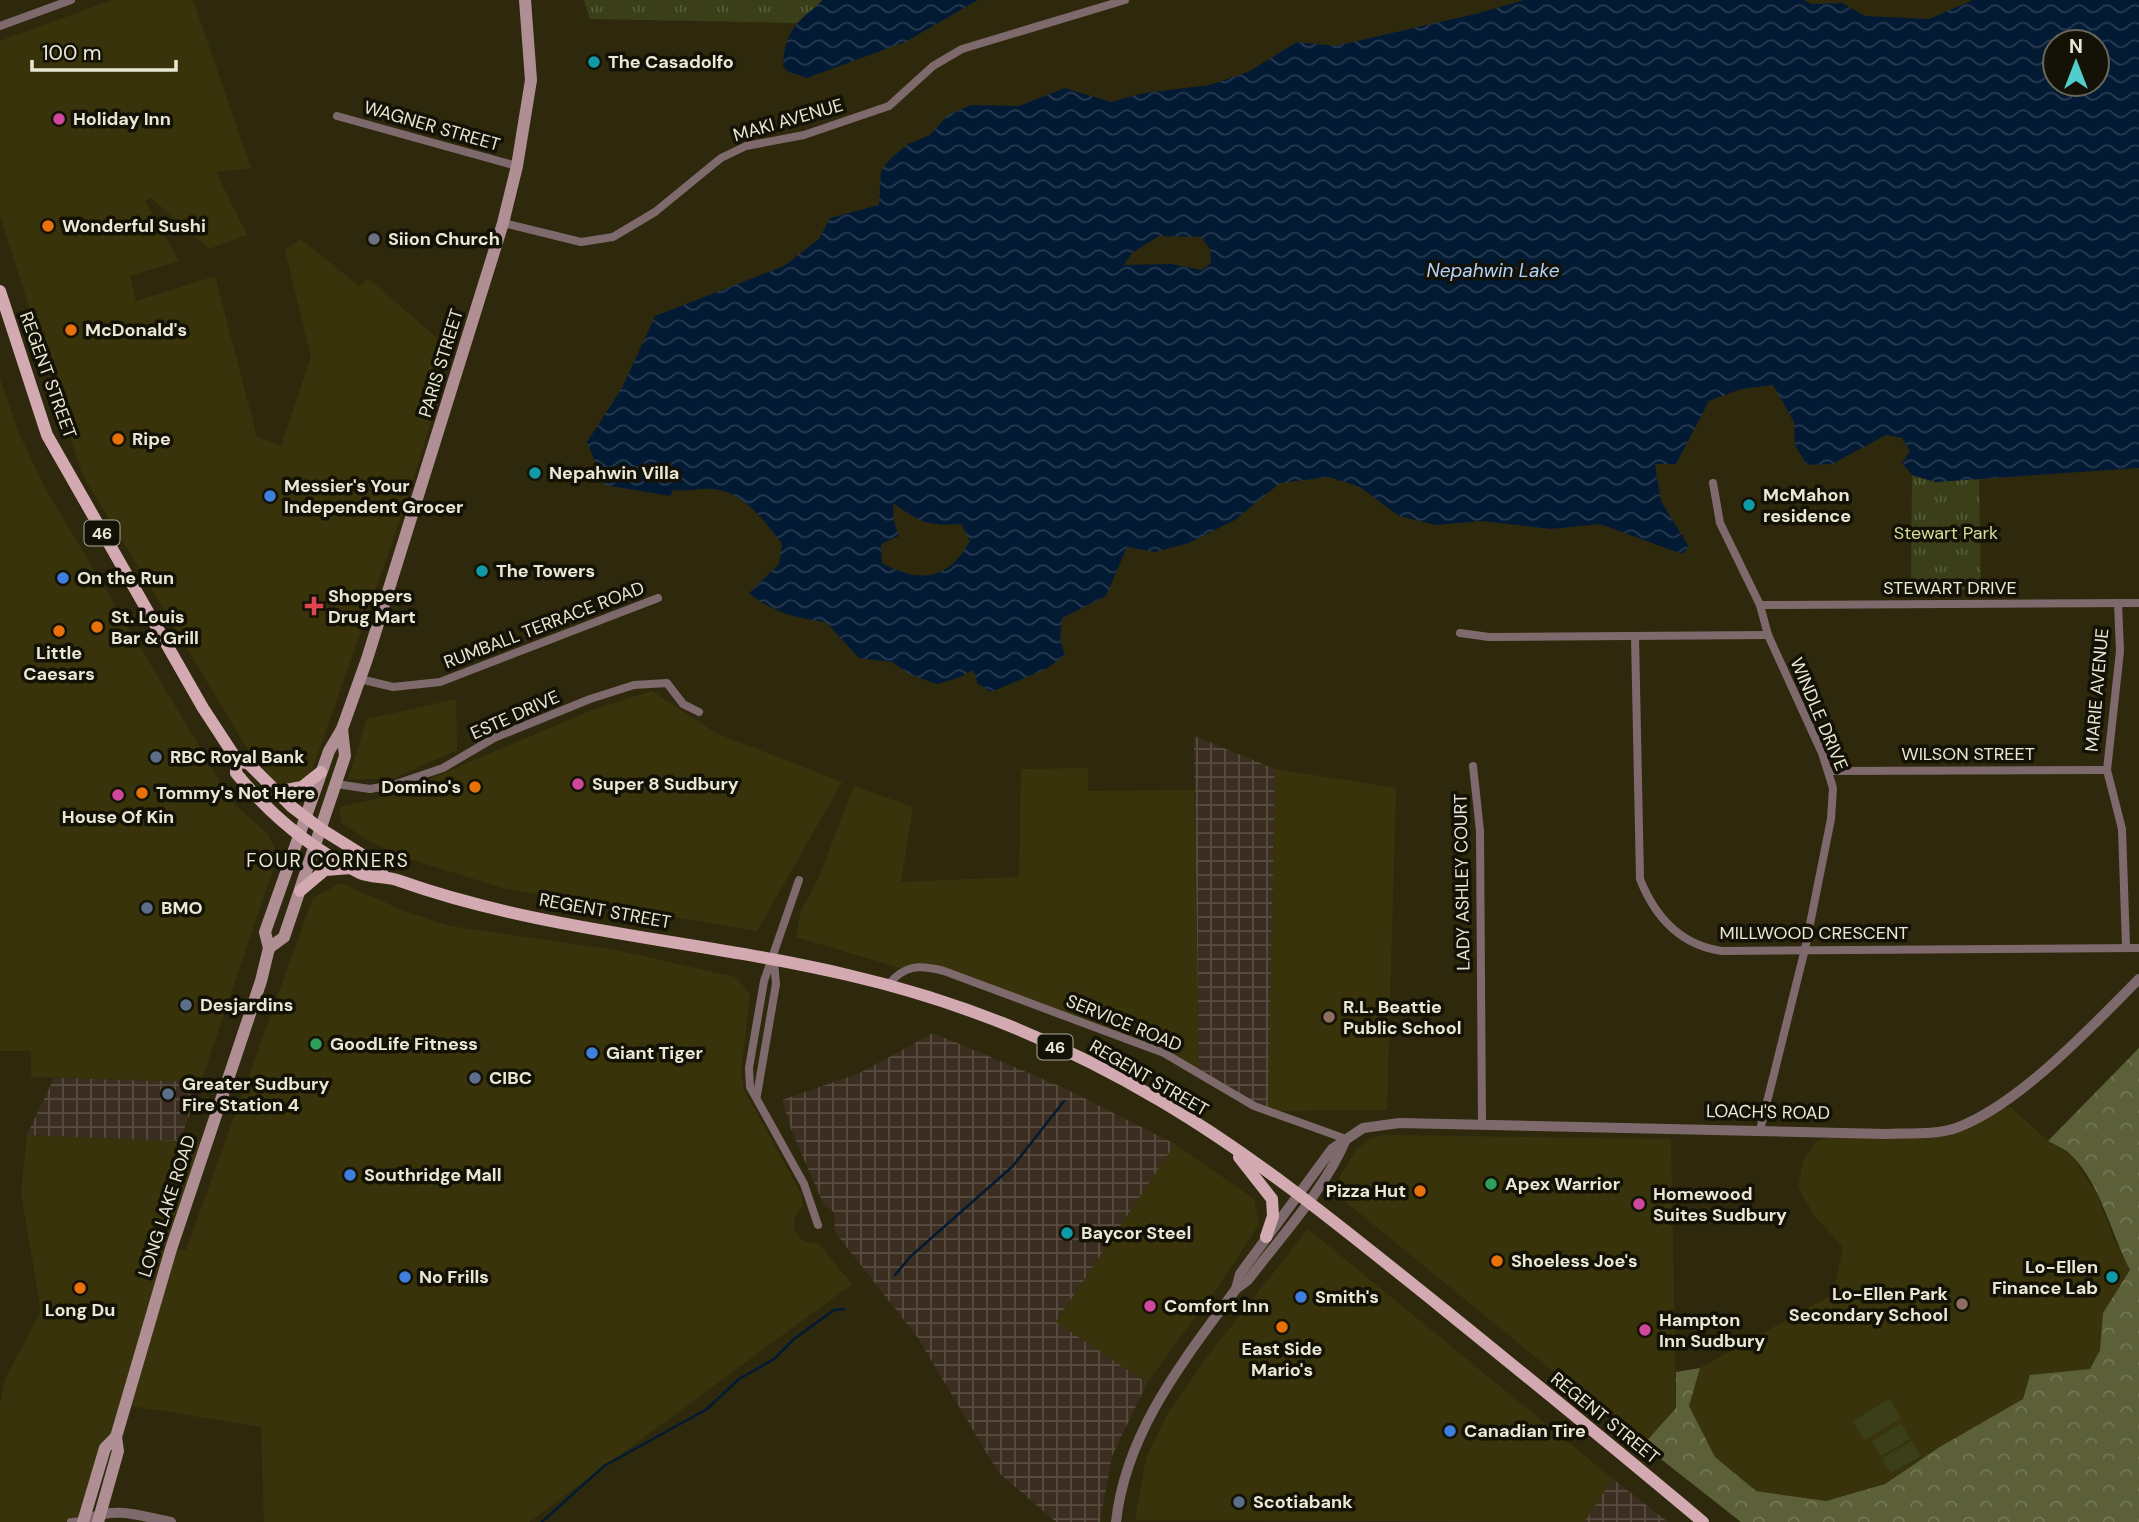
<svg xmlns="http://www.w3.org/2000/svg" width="2139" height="1522" font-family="'DM Sans',sans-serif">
<defs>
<pattern id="industrial-grid" width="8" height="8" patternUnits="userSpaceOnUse" patternTransform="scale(1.75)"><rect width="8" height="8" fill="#3b2e20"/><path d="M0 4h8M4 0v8" fill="none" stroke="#574c40"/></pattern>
<pattern id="grass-tufts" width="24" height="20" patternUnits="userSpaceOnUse" patternTransform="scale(1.75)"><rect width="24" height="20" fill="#3a3f19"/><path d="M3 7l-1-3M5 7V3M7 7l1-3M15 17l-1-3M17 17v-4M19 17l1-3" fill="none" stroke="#565b3a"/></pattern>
<pattern id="forest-crowns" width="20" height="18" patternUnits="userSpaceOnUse" patternTransform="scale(1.75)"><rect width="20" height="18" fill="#5b6038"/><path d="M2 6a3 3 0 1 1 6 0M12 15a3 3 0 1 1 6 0" fill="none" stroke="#737754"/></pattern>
<pattern id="water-waves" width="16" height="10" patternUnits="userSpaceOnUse" patternTransform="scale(1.75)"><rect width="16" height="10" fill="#031a34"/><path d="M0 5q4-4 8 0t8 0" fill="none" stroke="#283b51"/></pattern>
</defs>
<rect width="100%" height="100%" fill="#2e290c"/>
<g fill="#39330c">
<polygon points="112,0 193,0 251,168 216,172 247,235 209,249 151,198 145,201 179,261 130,276 136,301 215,276 257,437 281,446 311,357 285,250 301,239 359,286 368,278 452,351 409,494 308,782 284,792 248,750 82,474 0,215 0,41"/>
<polygon points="0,379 19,433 44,486 233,803 268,834 278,855 201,1082 31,1077 31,1051 0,1051"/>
<polygon points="652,691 716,733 842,782 757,931 502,888 407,858 372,843 342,823 339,807 392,795 592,710"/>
<polygon points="456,699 457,750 392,779 348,779 367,719"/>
<polygon points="1088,768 1088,791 1194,790 1199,1073 1164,1053 923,965 903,969 796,937 801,911 819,877 854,786 913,807 901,882 1019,877 1021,769"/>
<polygon points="1275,769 1396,788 1387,1110 1268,1111"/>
<polygon points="341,883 404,911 450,926 616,950 735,977 750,993 741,1074 744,1090 801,1193 803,1205 794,1219 794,1230 803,1241 819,1244 852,1284 529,1522 264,1522 261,1427 125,1405 83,1522 0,1522 0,1403 5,1379 41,1311 21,1193 27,1135 206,1142 171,1249 186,1250 313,898"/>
<polygon points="1994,1107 2012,1108 2048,1141 2071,1155 2096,1192 2115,1242 2130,1270 2103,1313 2100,1350 2090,1369 2030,1375 2023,1399 1938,1448 1884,1484 1826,1501 1756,1491 1715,1457 1689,1406 1700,1368 1833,1294 1843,1247 1816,1218 1798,1188 1803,1161 1816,1142 1843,1131 1955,1128"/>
<polygon points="1382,1135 1671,1139 1676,1408 1643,1445 1341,1198 1339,1177 1356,1150 1368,1140"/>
<polygon points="1175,1144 1254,1199 1259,1224 1222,1281 1147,1383 1056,1323"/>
<polygon points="1308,1229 1613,1479 1584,1522 1135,1520 1146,1458 1167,1415 1207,1357"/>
</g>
<g fill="url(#industrial-grid)">
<polygon points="1194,736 1275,769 1268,1111 1199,1073"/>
<polygon points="933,1033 1062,1087 1175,1144 1056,1322 1147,1383 1112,1456 1100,1522 1056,1522 998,1472 918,1338 835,1232 834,1212 823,1203 791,1129 782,1100 860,1073"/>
<polygon points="54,1078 201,1082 180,1141 27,1135"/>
<polygon points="1613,1479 1668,1522 1584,1522"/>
</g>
<g fill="url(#grass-tufts)">
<polygon points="584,0 823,0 797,23 590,19"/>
<polygon points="1912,475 1935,482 1979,479 1981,590 1911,588"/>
</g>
<path fill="url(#forest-crowns)" d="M2139 1048V1522H1741L1643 1445 1676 1408V1372L1700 1368 1689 1406 1715 1457 1756 1491 1826 1501 1885 1484 1938 1448 2023 1399 2030 1375 2090 1369 2100 1350 2103 1313 2130 1270C2111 1234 2101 1185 2072 1156 2066 1149 2055 1145 2048 1141Z"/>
<g fill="#3a3f19">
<polygon points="1890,1399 1901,1418 1864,1440 1853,1421"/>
<polygon points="1901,1423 1910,1439 1881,1456 1872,1441"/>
<polygon points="1912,1441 1921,1456 1891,1473 1882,1458"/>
</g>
<g fill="url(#water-waves)" fill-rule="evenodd">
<path d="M823 0H978L905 42 807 78 787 71 783 66C785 29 796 24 823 0Z"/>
<path d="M1524 0H1804L1811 4 1842 3 1865 16 1929 19 1973 0H2139V468L1935 482 1912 475 1902 463 1910 451 1902 438 1886 435 1832 464 1807 465 1795 445 1794 422 1773 385 1741 389 1709 401 1676 464H1655L1661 501 1689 547 1682 554 1600 524 1551 529 1482 521 1436 525 1399 516 1360 487 1329 477 1280 483 1235 520 1189 543 1155 552 1127 547 1106 596 1062 618 1060 640 1065 655 1046 669 991 692 978 684 973 670 958 678 937 684 911 675 892 662 859 658 826 622C797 619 772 612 749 593L779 564 782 544C765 521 742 490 711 489 699 488 689 492 673 490L670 496 605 485 587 442 622 388 655 316 784 266 819 239 830 218 879 205 881 171 889 160 908 144 930 135 948 115 971 105 1019 106 1065 88 1111 102 1144 93 1210 85 1248 72 1297 42 1335 46 1475 14ZM2097 42V84H2055V42ZM1159 236 1201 237 1210 249 1211 263 1202 270 1172 264 1124 265 1132 253ZM893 503C920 522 928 527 961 524L970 541C948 580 920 584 882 563L881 544 899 536 894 521Z"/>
</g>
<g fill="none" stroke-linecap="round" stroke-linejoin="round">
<g stroke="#031a34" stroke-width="2.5">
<polyline points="895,1275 911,1256 1013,1166 1064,1101"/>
<polyline points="542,1522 604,1466 707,1409 739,1379 774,1359 794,1339 834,1310 844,1309"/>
</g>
<g stroke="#7e6a6d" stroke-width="8">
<polyline points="0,26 71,0"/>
<polyline points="337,116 517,166"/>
<polyline points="503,223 581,242 613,237 655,212 721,158 746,146 804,135 889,106 933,66 962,49 1125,0"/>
<polyline points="1713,483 1720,523 1760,605 1768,635 1822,753 1833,788 1831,819 1805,949 1760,1130"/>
<polyline points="2118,603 2120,651 2107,770 2122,829 2126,946"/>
<polyline points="1760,605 2139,603"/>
<polyline points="1460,633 1489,637 1768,635"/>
<path d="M1635 636 1640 879C1655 917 1680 945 1722 951L2139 948"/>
<polyline points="360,679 393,687 440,682 658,598"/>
<polyline points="1473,766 1480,831 1482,1124"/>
<polyline points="1830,771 2107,770"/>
<polyline points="336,784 370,789 393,785 443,768 494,738 590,699 634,685 667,683 683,704 699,712"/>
<polyline points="799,880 764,981 749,1068 750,1087 804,1184 818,1225"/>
<path d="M888 985C905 964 920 965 944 971L1164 1053 1254 1106 1346 1139"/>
<polyline points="757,1095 776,984 774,962"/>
<polyline points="71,1522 84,1521"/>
</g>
<g stroke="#7e6a6d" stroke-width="10">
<path d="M1236 1289 1240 1274 1332 1149 1363 1128 1399 1123 1886 1134C1907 1133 1936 1135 1956 1128 2019 1105 2092 1026 2139 979"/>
<path d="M84 1521C114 1505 140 1516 171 1522"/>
<path d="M1116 1522C1126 1431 1184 1360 1236 1289L1248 1280C1280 1238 1326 1188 1346 1139"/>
</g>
<g stroke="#af8e94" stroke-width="12">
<polyline points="269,948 284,937 345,756 342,729"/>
<polyline points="83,1522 105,1448 116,1437"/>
<polyline points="98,1522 118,1451 116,1437 171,1249 261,981 269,948 265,932 329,751 342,729 367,659 503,223 517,166 531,80 525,0"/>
</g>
<g stroke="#d4aab2" stroke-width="12">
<path d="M0 291 47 435 203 708 237 760 236 773C270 815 311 849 360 873 371 878 386 876 400 881 544 932 700 940 848 975 957 1000 1065 1044 1161 1101 1261 1160 1351 1235 1441 1307 1529 1378 1617 1450 1703 1522"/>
<polyline points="237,760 249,764 292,807 321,829 374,862 383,875"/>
<polyline points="276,792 302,787 321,772"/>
<polyline points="300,891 325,870 351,868"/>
<polyline points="1239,1157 1272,1199 1273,1216 1266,1237"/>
</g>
</g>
<g fill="#0f9aa8" stroke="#141206" stroke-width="2.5">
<circle cx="594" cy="62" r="7"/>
<circle cx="535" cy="473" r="7"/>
<circle cx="1749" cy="505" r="7"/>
<circle cx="482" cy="571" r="7"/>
<circle cx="1067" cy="1233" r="7"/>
<circle cx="2112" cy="1277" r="7"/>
</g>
<g fill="#d1479c" stroke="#141206" stroke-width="2.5">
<circle cx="59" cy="119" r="7"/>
<circle cx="578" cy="784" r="7"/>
<circle cx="118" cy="795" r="7"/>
<circle cx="1639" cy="1204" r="7"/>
<circle cx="1150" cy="1306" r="7"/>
<circle cx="1645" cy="1330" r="7"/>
</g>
<g fill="#e8710a" stroke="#141206" stroke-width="2.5">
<circle cx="48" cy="226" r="7"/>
<circle cx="71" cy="330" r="7"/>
<circle cx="118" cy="439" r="7"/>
<circle cx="97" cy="627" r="7"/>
<circle cx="59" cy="631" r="7"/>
<circle cx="475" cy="787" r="7"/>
<circle cx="142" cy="793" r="7"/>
<circle cx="1420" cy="1191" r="7"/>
<circle cx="1497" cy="1261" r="7"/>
<circle cx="80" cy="1288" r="7"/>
<circle cx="1282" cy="1327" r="7"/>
</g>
<circle fill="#6b7280" stroke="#141206" stroke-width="2.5" cx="374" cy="239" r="7"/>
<g fill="#3f7fe0" stroke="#141206" stroke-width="2.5">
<circle cx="270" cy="496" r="7"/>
<circle cx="63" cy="578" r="7"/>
<circle cx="592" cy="1053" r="7"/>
<circle cx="350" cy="1175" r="7"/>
<circle cx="405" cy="1277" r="7"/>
<circle cx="1301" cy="1297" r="7"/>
<circle cx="1450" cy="1431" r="7"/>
</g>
<path fill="#e0444e" stroke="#141206" stroke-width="2.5" d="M310.5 595.5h7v7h7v7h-7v7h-7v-7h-7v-7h7z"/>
<g fill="#5c6f8a" stroke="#141206" stroke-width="2.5">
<circle cx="156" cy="757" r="7"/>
<circle cx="147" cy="908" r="7"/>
<circle cx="186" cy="1005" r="7"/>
<circle cx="475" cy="1078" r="7"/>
<circle cx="168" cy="1094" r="7"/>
<circle cx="1239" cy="1502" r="7"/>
</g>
<g fill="#8d6e63" stroke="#141206" stroke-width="2.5">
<circle cx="1329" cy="1017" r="7"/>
<circle cx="1962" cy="1304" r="7"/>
</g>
<g fill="#2e9e5b" stroke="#141206" stroke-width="2.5">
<circle cx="316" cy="1044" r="7"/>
<circle cx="1491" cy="1184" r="7"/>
</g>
<g text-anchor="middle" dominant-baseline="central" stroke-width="7" stroke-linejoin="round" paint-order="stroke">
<g fill="#141206" stroke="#a9a798" stroke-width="2">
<rect x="84.5" y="520.5" width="35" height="25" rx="5"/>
<rect x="1037.5" y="1034.5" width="35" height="25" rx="5"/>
</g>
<g font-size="16" font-weight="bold" fill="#e9e7d6">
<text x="102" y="533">46</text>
<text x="1055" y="1047">46</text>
</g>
<g font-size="18" font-weight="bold" fill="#e9e7d6" stroke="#141206" text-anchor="start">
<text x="608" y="62">The Casadolfo</text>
<text x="73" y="119">Holiday Inn</text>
<text x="62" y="226">Wonderful Sushi</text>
<text x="388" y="239">Siion Church</text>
<text x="85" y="330">McDonald's</text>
<text x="132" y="439">Ripe</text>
<text x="549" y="473">Nepahwin Villa</text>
<text x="284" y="486">Messier's Your<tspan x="284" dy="21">Independent Grocer</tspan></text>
<text x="1763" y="495">McMahon<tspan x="1763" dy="21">residence</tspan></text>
<text x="496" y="571">The Towers</text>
<text x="77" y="578">On the Run</text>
<text x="328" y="596">Shoppers<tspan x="328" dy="21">Drug Mart</tspan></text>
<text x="111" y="617">St. Louis<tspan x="111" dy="21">Bar &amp; Grill</tspan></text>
<text x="59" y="653" text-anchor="middle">Little<tspan x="59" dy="21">Caesars</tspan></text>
<text x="170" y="757">RBC Royal Bank</text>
<text x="592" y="784">Super 8 Sudbury</text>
<text x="461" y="787" text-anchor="end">Domino's</text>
<text x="156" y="793">Tommy's Not Here</text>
<text x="118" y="817" text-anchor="middle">House Of Kin</text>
<text x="161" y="908">BMO</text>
<text x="200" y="1005">Desjardins</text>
<text x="1343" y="1007">R.L. Beattie<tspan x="1343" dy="21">Public School</tspan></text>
<text x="330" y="1044">GoodLife Fitness</text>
<text x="606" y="1053">Giant Tiger</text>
<text x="489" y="1078">CIBC</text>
<text x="182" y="1084">Greater Sudbury<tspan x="182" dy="21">Fire Station 4</tspan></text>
<text x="364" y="1175">Southridge Mall</text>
<text x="1505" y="1184">Apex Warrior</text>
<text x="1406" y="1191" text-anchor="end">Pizza Hut</text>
<text x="1653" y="1194">Homewood<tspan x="1653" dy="21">Suites Sudbury</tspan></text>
<text x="1081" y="1233">Baycor Steel</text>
<text x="1511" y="1261">Shoeless Joe's</text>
<text x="2098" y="1267" text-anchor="end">Lo-Ellen<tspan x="2098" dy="21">Finance Lab</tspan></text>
<text x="419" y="1277">No Frills</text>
<text x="1948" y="1294" text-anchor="end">Lo-Ellen Park<tspan x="1948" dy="21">Secondary School</tspan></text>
<text x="1315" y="1297">Smith's</text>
<text x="1164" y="1306">Comfort Inn</text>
<text x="80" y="1310" text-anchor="middle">Long Du</text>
<text x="1659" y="1320">Hampton<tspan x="1659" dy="21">Inn Sudbury</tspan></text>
<text x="1282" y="1349" text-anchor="middle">East Side<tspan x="1282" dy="21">Mario's</tspan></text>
<text x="1464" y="1431">Canadian Tire</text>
<text x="1253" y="1502">Scotiabank</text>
</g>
<g font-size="18" fill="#e9e7d6" stroke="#141206">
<text transform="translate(788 120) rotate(-16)">MAKI AVENUE</text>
<text transform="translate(432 126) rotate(16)">WAGNER STREET</text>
<text transform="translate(441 363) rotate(-73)">PARIS STREET</text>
<text transform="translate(48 375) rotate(70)">REGENT STREET</text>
<text x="1950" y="588">STEWART DRIVE</text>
<text transform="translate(544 625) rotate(-21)">RUMBALL TERRACE ROAD</text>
<text transform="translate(2097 690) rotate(-85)">MARIE AVENUE</text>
<text transform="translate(1819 714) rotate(67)">WINDLE DRIVE</text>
<text transform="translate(515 715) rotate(-24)">ESTE DRIVE</text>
<text x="1968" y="754">WILSON STREET</text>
<text transform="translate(1462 882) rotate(-91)">LADY ASHLEY COURT</text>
<text transform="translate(605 911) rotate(10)">REGENT STREET</text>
<text x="1814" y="933">MILLWOOD CRESCENT</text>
<text transform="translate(1124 1023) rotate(22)">SERVICE ROAD</text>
<text transform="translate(1149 1078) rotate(30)">REGENT STREET</text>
<text transform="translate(1768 1112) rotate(1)">LOACH'S ROAD</text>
<text transform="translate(167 1206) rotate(-72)">LONG LAKE ROAD</text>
<text transform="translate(1605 1418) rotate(39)">REGENT STREET</text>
</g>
<g font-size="18" fill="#d4de99" stroke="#141206">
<text x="1946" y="533">Stewart Park</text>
</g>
<g font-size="19" font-style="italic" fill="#b0d4ff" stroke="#141206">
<text x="1493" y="270">Nepahwin Lake</text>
</g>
<g font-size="19" letter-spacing="2" fill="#e9e7d6" stroke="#141206">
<text x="328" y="860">FOUR CORNERS</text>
</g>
</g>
<g transform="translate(2076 63)"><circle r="33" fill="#141206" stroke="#696759" stroke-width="2"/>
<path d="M0-5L12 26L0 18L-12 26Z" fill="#52cdcc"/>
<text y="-10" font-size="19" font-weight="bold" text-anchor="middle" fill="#e9e7d6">N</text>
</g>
<path d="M32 60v10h144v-10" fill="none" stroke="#e9e7d6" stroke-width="3.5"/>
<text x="42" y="60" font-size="21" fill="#e9e7d6" stroke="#141206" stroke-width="5" paint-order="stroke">100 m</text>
</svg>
